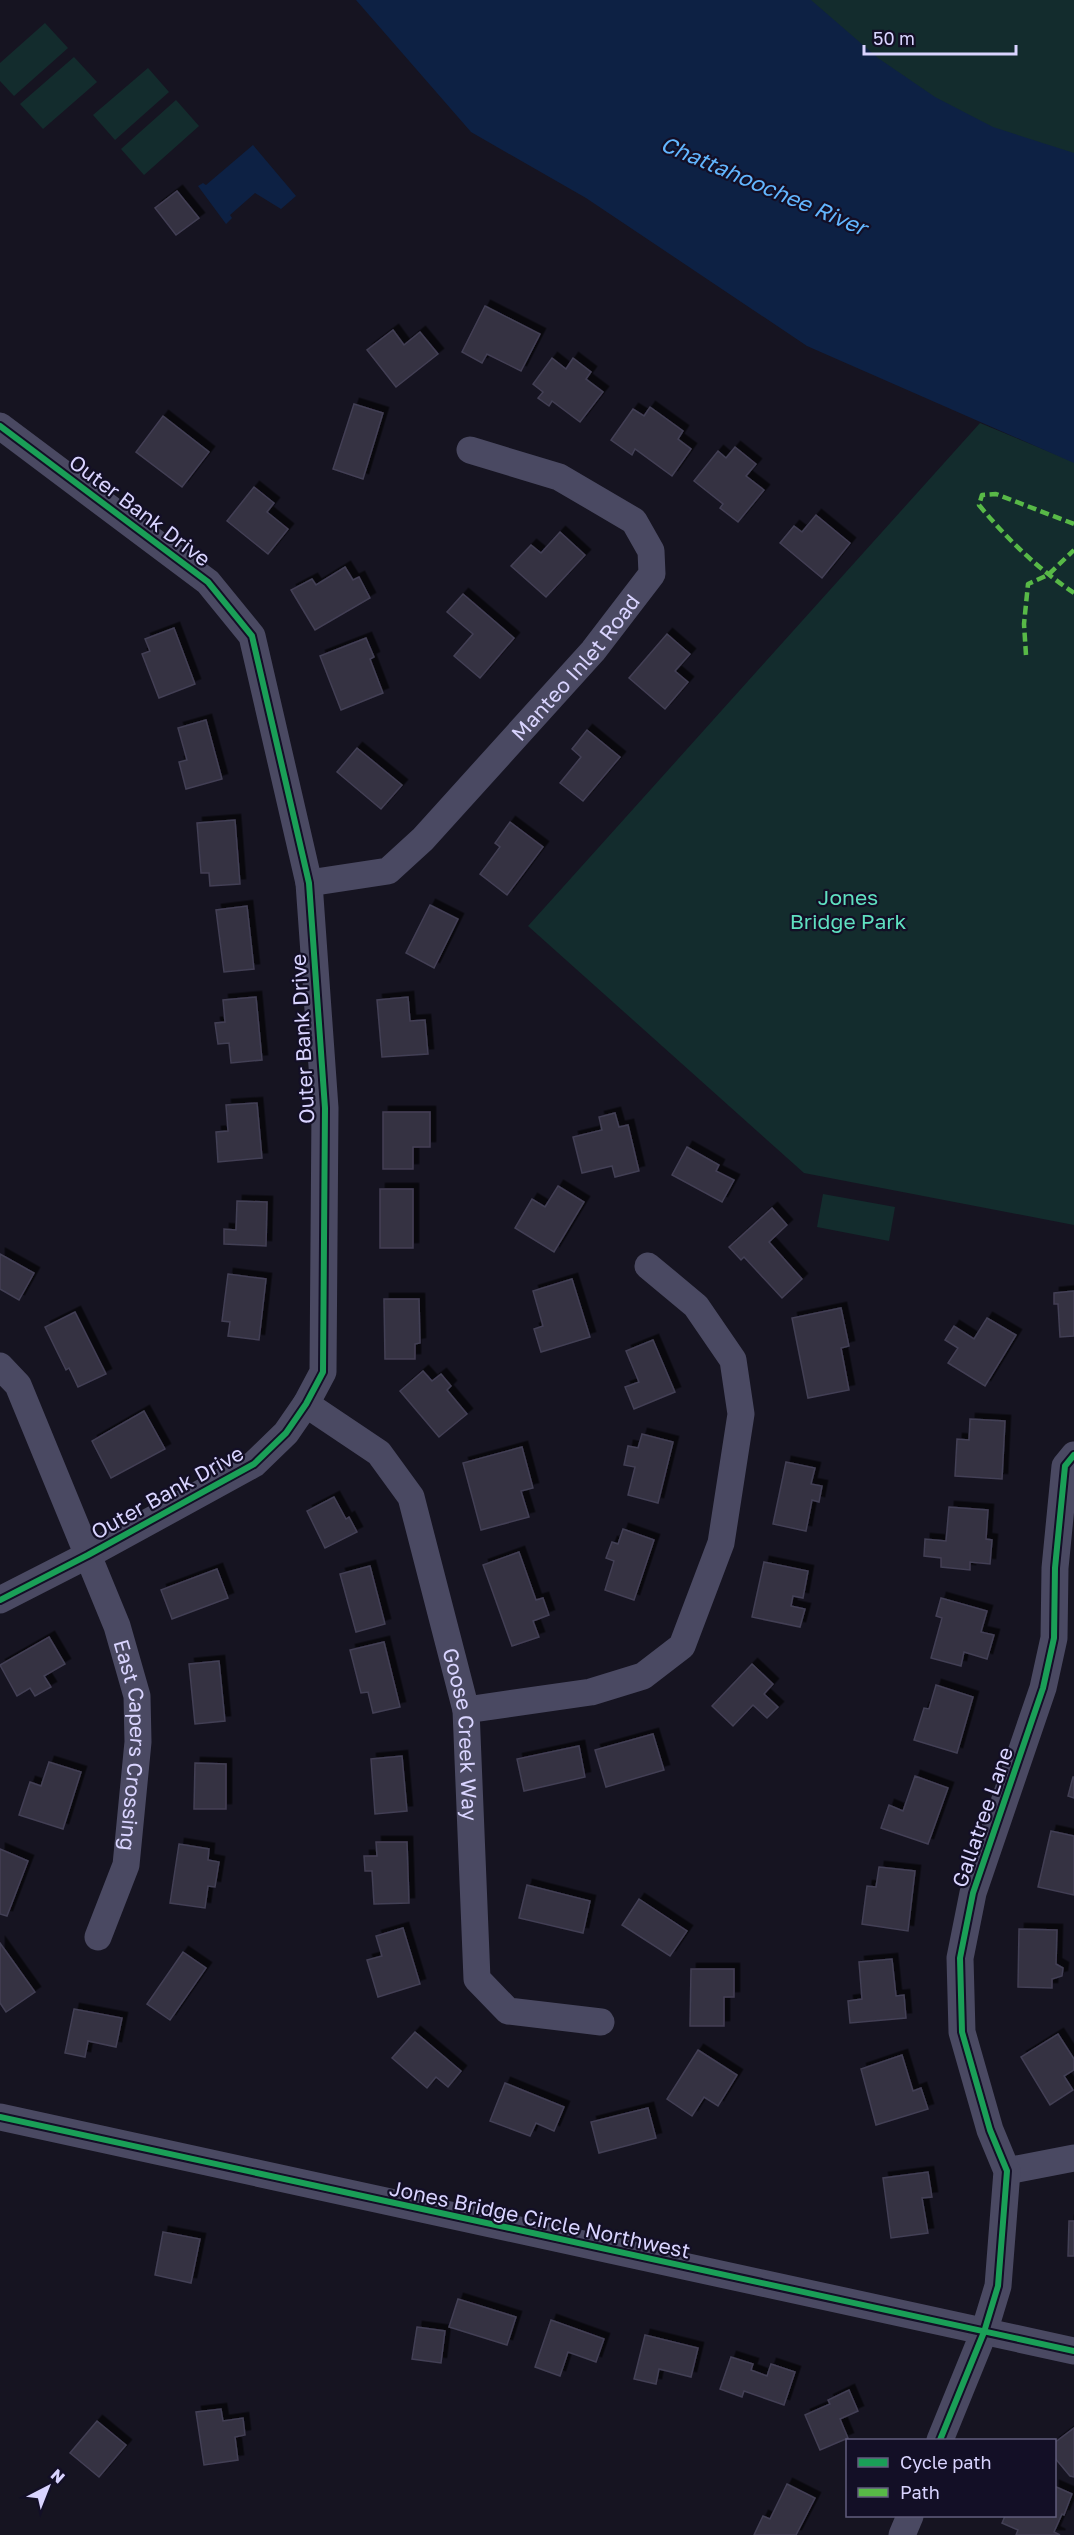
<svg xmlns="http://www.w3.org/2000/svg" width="1074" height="2535" font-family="'Golos Text',sans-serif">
<defs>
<filter id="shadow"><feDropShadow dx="5.5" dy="-5.5" stdDeviation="0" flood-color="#0009"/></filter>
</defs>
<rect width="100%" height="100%" fill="#161421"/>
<g fill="#132c2d">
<polygon points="780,0 1074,0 1074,165 1022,156"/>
<polygon points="45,23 68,48 14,96 0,81 0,63"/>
<polygon points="74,57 97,82 43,129 20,104"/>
<polygon points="148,68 169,92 115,140 93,115"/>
<polygon points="176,100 199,126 144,175 121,149"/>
<polygon points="980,423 1074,462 1074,1225 804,1173 528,926"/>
<polygon points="823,1194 895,1207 889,1241 817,1227"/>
</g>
<g fill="#0d2144">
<polygon points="356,0 811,0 878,58 935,97 993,127 1074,153 1074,463 807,346 586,198 471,132"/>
<polygon points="253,145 296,196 281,209 255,193 230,215 232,218 226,224 198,186 203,183 206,185"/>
</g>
<g fill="#343243" stroke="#433f54" stroke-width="1.5" filter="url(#shadow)">
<polygon points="177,191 199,218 176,235 155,208"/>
<polygon points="485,306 540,334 521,371 487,354 482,363 462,352"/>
<polygon points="393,330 404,345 420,332 438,354 396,387 367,350"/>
<polygon points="552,358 566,369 573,358 591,372 586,379 603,392 580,422 552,401 549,406 538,398 543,392 533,384"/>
<polygon points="354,404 383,413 363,479 333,469"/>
<polygon points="650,407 683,431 678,439 691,449 672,476 635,449 632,455 611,440 633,409 644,416"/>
<polygon points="163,416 209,452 182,487 136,452"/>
<polygon points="735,447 756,464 746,476 764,490 738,522 720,508 723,504 694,481 718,451 726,458"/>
<polygon points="254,487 274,503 267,512 288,529 268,554 227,521"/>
<polygon points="816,515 850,543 822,578 780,543 794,526 802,532"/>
<polygon points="560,532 585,555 546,597 511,566 531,545 541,553"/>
<polygon points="345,567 353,580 359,577 370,598 315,630 291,590 312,579 316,585"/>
<polygon points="463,594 514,638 480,678 454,656 473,634 447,612"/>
<polygon points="174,628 195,684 159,698 142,654 150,651 145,639"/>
<polygon points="667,634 690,654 675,671 688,682 665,709 629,678"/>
<polygon points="366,638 374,657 370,659 383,693 341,710 320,656"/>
<polygon points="206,720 222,779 186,789 179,762 187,760 178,728"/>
<polygon points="587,730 620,757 583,801 560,783 581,757 572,749"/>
<polygon points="357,748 402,785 381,809 337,772"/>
<polygon points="235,820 240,884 210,886 209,873 201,873 197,823"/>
<polygon points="510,822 543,847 507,895 480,874 500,847 495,843"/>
<polygon points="430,905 458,919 434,968 406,953"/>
<polygon points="247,906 254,969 224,972 216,910"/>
<polygon points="256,997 262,1060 231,1063 229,1043 218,1044 215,1023 225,1022 223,1000"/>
<polygon points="408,997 410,1021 425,1020 428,1054 382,1057 377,1000"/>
<polygon points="257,1103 262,1158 218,1162 216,1132 228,1131 226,1105"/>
<polygon points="383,1112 430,1112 430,1147 413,1147 413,1169 383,1169"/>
<polygon points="615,1113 619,1127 628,1125 639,1171 615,1177 612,1166 582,1173 573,1137 602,1130 599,1117"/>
<polygon points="687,1147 719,1165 716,1171 734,1180 722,1202 672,1175"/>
<polygon points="558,1186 584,1202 554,1252 515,1228 532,1199 545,1207"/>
<rect x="380" y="1189" width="33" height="59"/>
<polygon points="237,1201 267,1202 266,1246 224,1244 224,1229 236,1230"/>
<polygon points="772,1208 787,1225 769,1242 802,1279 782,1298 744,1257 741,1260 729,1247"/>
<polygon points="0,1254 34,1273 19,1300 0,1289"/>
<polygon points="228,1274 266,1279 259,1340 228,1336 230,1322 222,1321"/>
<polygon points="572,1279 590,1337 541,1352 534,1329 543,1326 533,1291"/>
<polygon points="1074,1291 1074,1336 1060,1337 1058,1304 1054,1304 1054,1293"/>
<polygon points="384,1299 419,1299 420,1343 415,1344 415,1359 385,1359"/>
<polygon points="841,1308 849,1346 841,1348 849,1390 808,1398 792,1318"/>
<polygon points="75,1312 106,1374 78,1387 69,1368 66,1370 45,1327"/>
<polygon points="987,1318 1016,1335 985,1386 948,1363 958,1348 945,1340 954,1326 974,1339"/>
<polygon points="653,1340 675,1392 634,1409 625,1387 639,1382 626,1351"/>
<polygon points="423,1371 432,1381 441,1374 451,1386 447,1390 467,1414 439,1437 400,1391"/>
<polygon points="144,1411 165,1449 111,1478 92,1441"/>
<polygon points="970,1419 1005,1421 1002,1479 955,1476 957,1439 969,1440"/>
<polygon points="642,1434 673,1442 658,1503 628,1495 635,1467 624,1465 628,1446 638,1448"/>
<polygon points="522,1447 533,1488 521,1491 529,1517 481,1530 463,1463"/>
<polygon points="786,1462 815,1468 811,1484 822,1486 819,1502 812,1500 806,1531 773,1524"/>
<polygon points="334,1497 346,1519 349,1517 357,1532 325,1548 307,1511"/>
<polygon points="949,1507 988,1510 986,1539 992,1540 990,1564 970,1562 970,1570 941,1567 941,1558 924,1556 925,1539 946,1541"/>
<polygon points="623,1529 654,1540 634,1600 605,1590 614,1561 606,1558 612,1542 618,1544"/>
<polygon points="519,1552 536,1600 543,1598 549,1615 533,1621 539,1637 512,1646 483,1565"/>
<polygon points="764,1562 808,1571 803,1598 793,1596 791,1606 805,1609 800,1627 752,1617"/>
<polygon points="370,1566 385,1624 356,1632 340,1574"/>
<polygon points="217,1569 228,1598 172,1619 161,1590"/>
<polygon points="941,1598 987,1611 981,1632 994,1635 987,1659 964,1652 961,1666 931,1658 942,1618 936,1616"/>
<polygon points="49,1637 65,1664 44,1676 51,1687 35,1696 30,1688 17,1696 0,1665"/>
<polygon points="384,1642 400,1707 373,1713 368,1692 361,1693 350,1650"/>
<polygon points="219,1661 225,1721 195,1724 189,1664"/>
<polygon points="752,1664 773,1684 764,1694 778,1707 767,1718 753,1705 733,1726 712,1706"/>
<polygon points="936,1685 973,1697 957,1753 914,1740 924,1708 929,1709"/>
<polygon points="653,1734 664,1770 606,1787 595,1750"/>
<polygon points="579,1746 585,1777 524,1791 517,1759"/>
<polygon points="402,1756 407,1811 375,1814 371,1759"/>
<polygon points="49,1762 81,1772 63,1829 19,1815 30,1782 41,1786"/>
<polygon points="195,1763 226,1764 226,1809 194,1809"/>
<polygon points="915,1776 948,1788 928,1844 881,1828 889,1805 903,1811"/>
<polygon points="1073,1777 1074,1777 1074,1798 1068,1796"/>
<polygon points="1051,1831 1074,1836 1074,1895 1038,1887"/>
<polygon points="376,1842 407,1842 409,1903 374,1904 372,1871 365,1871 364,1856 377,1856"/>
<polygon points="179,1844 209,1849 208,1860 219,1862 215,1887 208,1886 205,1908 170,1903"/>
<polygon points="0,1849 28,1861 7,1916 0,1914"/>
<polygon points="879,1867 915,1871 908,1931 862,1924 867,1886 876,1887"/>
<polygon points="527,1885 590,1901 583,1933 519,1918"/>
<polygon points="639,1899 687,1931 670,1956 622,1925"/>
<polygon points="403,1928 420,1984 378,1997 367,1960 382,1956 376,1936"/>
<polygon points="1019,1929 1057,1930 1056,1964 1063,1968 1062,1976 1052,1979 1052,1988 1018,1987"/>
<polygon points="0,1943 35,1992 6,2012 0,2003"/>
<polygon points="183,1952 206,1968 170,2020 147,2004"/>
<polygon points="892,1959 896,1996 904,1995 906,2018 850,2023 848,2001 862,1999 859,1962"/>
<polygon points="691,1969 734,1969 734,1997 724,1997 724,2026 690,2026"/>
<polygon points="74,2009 122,2018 116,2047 88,2041 85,2057 65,2053"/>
<polygon points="415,2032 461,2071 448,2087 436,2077 427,2088 392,2058"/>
<polygon points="1058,2034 1074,2059 1074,2070 1064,2076 1073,2090 1050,2105 1021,2057"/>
<polygon points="698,2050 737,2075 718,2106 704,2097 692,2116 667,2099"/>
<polygon points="902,2055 913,2091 921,2088 928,2109 876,2125 861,2069"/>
<polygon points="505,2083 564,2107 554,2131 536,2123 530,2136 490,2121"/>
<polygon points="648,2108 656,2138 599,2153 591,2122"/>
<polygon points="928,2172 932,2197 922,2198 928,2233 891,2238 883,2178"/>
<polygon points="1069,2221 1074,2221 1074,2256 1068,2256"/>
<polygon points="163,2232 200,2239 191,2283 155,2275"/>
<polygon points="458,2299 516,2317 507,2345 449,2327"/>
<polygon points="551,2320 604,2339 596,2362 568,2352 560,2376 535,2367"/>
<polygon points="417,2327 445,2331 441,2363 412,2359"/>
<polygon points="645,2335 698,2348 691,2377 659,2369 656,2384 634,2379"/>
<polygon points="731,2357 753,2364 751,2370 767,2376 771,2364 795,2372 784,2405 744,2391 742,2397 720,2389"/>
<polygon points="849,2390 858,2411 840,2419 848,2438 820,2450 805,2415 830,2404 828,2400"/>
<polygon points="221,2409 223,2421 243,2418 245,2435 235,2437 238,2460 204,2465 196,2412"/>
<polygon points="97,2421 126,2445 99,2477 70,2453"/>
<polygon points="1074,2428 1074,2477 1070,2476 1054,2457 1054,2443"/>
<polygon points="787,2484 815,2498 796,2535 754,2535 763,2516 770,2519"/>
<polygon points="1054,2486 1072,2494 1064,2515 1062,2514 1054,2532 1060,2535 1016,2535 1018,2530 1002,2523 1005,2516 1054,2516"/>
</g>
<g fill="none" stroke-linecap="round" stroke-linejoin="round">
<g stroke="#4a4962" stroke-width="27">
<polyline points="0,426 208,582 252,636 309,883 325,1108 323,1372 306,1404 286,1433 254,1464 88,1555 0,1600"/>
<path id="s1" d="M309 883 388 871 423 839 593 651 652 574 651 551 634 521 559 477 470 450"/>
<path id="s2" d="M0 1366 18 1385 117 1626 137 1696 138 1742 126 1865 98 1937"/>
<path id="s3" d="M306 1404 379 1453 411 1497 466 1710 477 1979 508 2011 601 2022"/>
<polyline points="466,1710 591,1692 643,1676 682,1646 721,1543 741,1414 733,1360 696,1306 648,1266"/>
<polyline points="0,2117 1074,2351"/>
<polyline points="1007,2171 1074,2158"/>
<polyline points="940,2440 984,2332 998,2286 1007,2171 990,2130 962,2032 960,1958 973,1893 1043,1688 1054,1638 1055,1568 1065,1466 1074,1455"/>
<polyline points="902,2535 910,2516"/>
</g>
<g stroke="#58b947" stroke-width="4.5" stroke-dasharray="9 4.5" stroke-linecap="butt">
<path d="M1074 524 996 494 982 495 979 505C1007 539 1037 568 1074 593"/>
<polyline points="1026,655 1024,624 1028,584 1048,575 1074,550"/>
</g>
<g stroke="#130f26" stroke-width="10">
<g id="cycleway">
<polyline points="0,426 208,582 252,636 309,883 325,1108 323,1372 306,1404 286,1433 254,1464 88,1555 0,1600"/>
<polyline points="0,2117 1074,2351"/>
<polyline points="940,2440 984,2332 998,2286 1007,2171 990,2130 962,2032 960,1958 973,1893 1043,1688 1054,1638 1055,1568 1065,1466 1074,1455"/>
</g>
</g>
<use href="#cycleway" stroke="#1a9f57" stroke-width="6"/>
</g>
<g text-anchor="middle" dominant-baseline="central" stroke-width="4.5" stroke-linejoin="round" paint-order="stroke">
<g font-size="21" fill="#d9d4ff" stroke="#130f26">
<text transform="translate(140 510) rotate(37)">Outer Bank Drive</text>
<text stroke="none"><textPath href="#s1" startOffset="357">Manteo Inlet Road</textPath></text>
<text transform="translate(302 1039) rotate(-93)">Outer Bank Drive</text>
<text transform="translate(167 1492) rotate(-29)">Outer Bank Drive</text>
<text stroke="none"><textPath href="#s3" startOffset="386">Goose Creek Way</textPath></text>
<text stroke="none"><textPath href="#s2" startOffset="408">East Capers Crossing</textPath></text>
<text transform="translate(982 1817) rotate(-71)">Gallatree Lane</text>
<text transform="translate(540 2219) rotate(12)">Jones Bridge Circle Northwest</text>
</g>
<g font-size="21" fill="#5fe0c0" stroke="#130f26">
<text x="848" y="897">Jones<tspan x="848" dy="24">Bridge Park</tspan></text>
</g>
<g font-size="22" font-style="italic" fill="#62b6ff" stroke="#130f26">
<text transform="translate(764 185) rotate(23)">Chattahoochee River</text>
</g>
</g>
<rect x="846" y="2439" width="210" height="78" fill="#130f26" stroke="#625e7d" stroke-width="1.5"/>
<rect x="858" y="2458" width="30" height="9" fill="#1a9f57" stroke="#625e7d" stroke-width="1.5"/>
<text x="900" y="2469" font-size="18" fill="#d9d4ff">Cycle path</text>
<rect x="858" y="2488" width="30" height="9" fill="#58b947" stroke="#625e7d" stroke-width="1.5"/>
<text x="900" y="2499" font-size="18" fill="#d9d4ff">Path</text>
<g transform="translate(48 2487) rotate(42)" stroke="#130f26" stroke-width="4.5" paint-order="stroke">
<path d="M0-4.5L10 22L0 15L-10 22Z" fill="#d9d4ff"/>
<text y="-9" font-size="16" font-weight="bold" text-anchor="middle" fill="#d9d4ff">N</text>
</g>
<path d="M864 45v9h152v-9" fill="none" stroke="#d9d4ff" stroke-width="3"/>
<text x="873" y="45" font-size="18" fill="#d9d4ff" stroke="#130f26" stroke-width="4.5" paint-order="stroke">50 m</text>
</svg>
